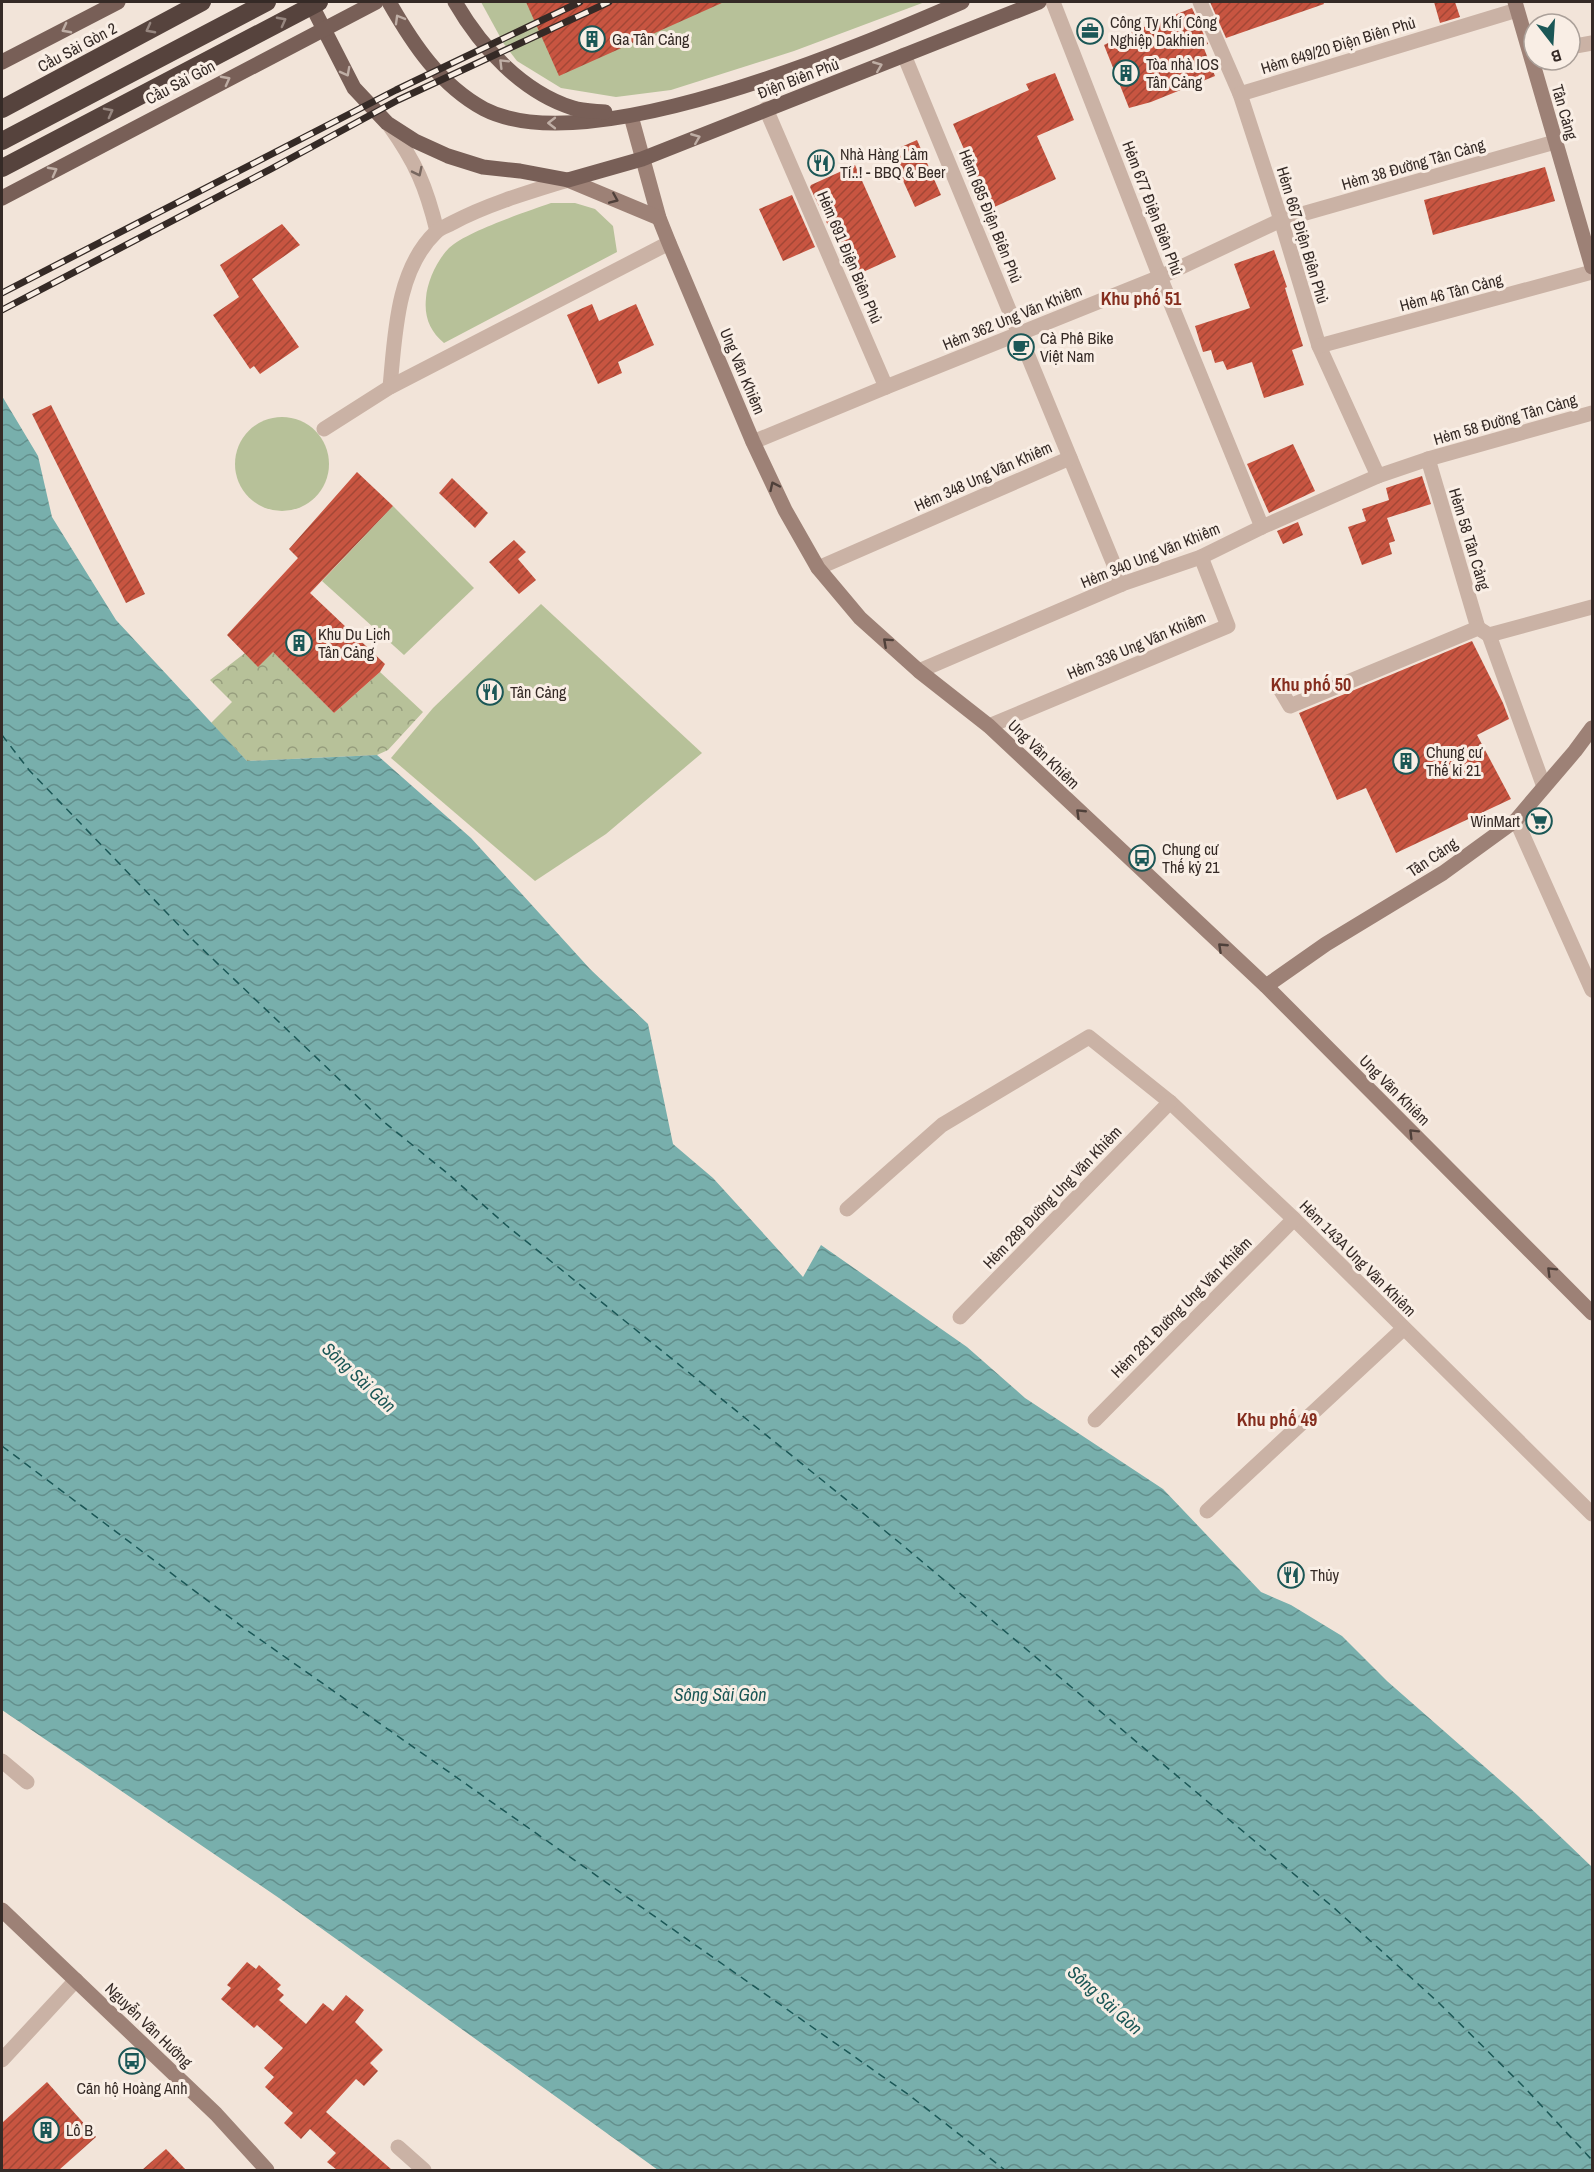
<svg xmlns="http://www.w3.org/2000/svg" width="1594" height="2172" font-family="'Archivo Narrow',sans-serif">
<defs>
<pattern id="forest-crowns" width="20" height="18" patternUnits="userSpaceOnUse" patternTransform="scale(1.5)"><rect width="20" height="18" fill="#b7c199"/><path d="M2 6a3 3 0 1 1 6 0M12 15a3 3 0 1 1 6 0" fill="none" stroke="#969d7d"/></pattern>
<pattern id="water-waves" width="16" height="10" patternUnits="userSpaceOnUse" patternTransform="scale(1.5)"><rect width="16" height="10" fill="#78afac"/><path d="M0 5q4-4 8 0t8 0" fill="none" stroke="#638f8c"/></pattern>
<pattern id="building-hatch" width="6" height="6" patternUnits="userSpaceOnUse" patternTransform="scale(1.5)"><rect width="6" height="6" fill="#c85541"/><path d="M-1 1l2-2M0 6l6-6M5 7l2-2" fill="none" stroke="#a34736"/></pattern>
</defs>
<rect width="100%" height="100%" fill="#f2e4d9"/>
<g fill="#b7c199">
<polygon points="481,2 925,2 794,51 671,90 616,97 561,88 517,61 504,44"/>
<path d="M551 203H575L595 209 613 226 617 252 444 343C430 331 424 317 426 298 427 282 437 260 449 248 467 231 526 212 551 203Z"/>
<circle cx="282" cy="464" r="47"/>
<polygon points="393,506 474,588 404,655 322,581"/>
<polygon points="541,604 702,753 606,834 535,881 391,758 433,708"/>
</g>
<polygon fill="url(#forest-crowns)" points="273,652 334,713 380,672 423,712 388,750 377,755 247,761 211,723 232,702 210,680 245,653"/>
<polygon fill="url(#water-waves)" points="2,396 38,456 52,517 116,620 247,761 377,755 471,838 590,969 648,1024 673,1144 713,1178 803,1277 821,1245 967,1347 1025,1398 1163,1489 1261,1592 1291,1605 1342,1636 1387,1681 1518,1796 1592,1867 1592,2170 658,2170 279,1898 2,1710"/>
<g fill="none" stroke-linecap="round" stroke-linejoin="round">
<g stroke="#1b5756" stroke-width="1.5" stroke-dasharray="8 6" stroke-linecap="butt">
<polyline points="2,735 29,770 195,942 384,1122 447,1173 506,1225 900,1543 1333,1907 1439,2003 1525,2088 1592,2160"/>
<polyline points="2,1446 248,1631 909,2095 1005,2170"/>
</g>
</g>
<g fill="url(#building-hatch)">
<polygon points="526,2 724,2 559,76"/>
<polygon points="1210,2 1323,2 1324,4 1226,38"/>
<polygon points="1434,2 1455,2 1460,17 1440,23"/>
<polygon points="1192,8 1208,44 1203,46 1215,76 1151,102 1129,108 1104,45 1124,35"/>
<polygon points="1055,73 1074,120 1037,136 1056,179 990,209 953,124 1029,90 1026,84"/>
<polygon points="917,140 941,195 915,207 890,152"/>
<polygon points="855,165 896,257 852,277 810,187 811,185"/>
<polygon points="1545,167 1555,201 1433,235 1424,200"/>
<polygon points="792,195 815,247 783,261 759,209"/>
<polygon points="282,224 300,245 252,279 299,347 260,374 254,366 250,369 213,315 239,297 220,265"/>
<polygon points="1274,250 1287,287 1285,288 1303,346 1292,350 1304,385 1264,398 1252,362 1227,370 1223,361 1215,363 1211,350 1203,352 1195,326 1250,308 1234,264"/>
<polygon points="592,304 599,321 636,304 654,345 618,362 622,373 598,384 567,315"/>
<polygon points="51,405 145,594 126,603 32,414"/>
<polygon points="1293,444 1315,491 1269,513 1247,464"/>
<polygon points="357,472 393,506 310,593 385,664 380,672 334,713 273,652 258,667 227,635 298,558 289,549"/>
<polygon points="1422,476 1431,504 1387,518 1395,541 1389,543 1392,554 1362,565 1348,527 1366,521 1362,509 1389,500 1386,488"/>
<polygon points="452,478 488,513 475,528 439,493"/>
<polygon points="1298,522 1303,535 1283,544 1277,531"/>
<polygon points="514,540 526,552 518,559 536,580 519,594 489,562"/>
<polygon points="1472,641 1503,703 1509,719 1477,735 1511,799 1396,853 1366,788 1337,800 1299,713"/>
<polygon points="247,1962 256,1969 259,1965 281,1985 277,1989 284,1995 279,2000 306,2024 323,2003 333,2011 346,1995 364,2010 355,2022 383,2050 370,2063 378,2071 364,2086 356,2079 326,2112 392,2170 337,2170 327,2162 336,2153 310,2129 301,2139 284,2123 293,2113 265,2087 274,2077 264,2068 283,2048 257,2025 254,2028 221,1999 231,1988 227,1985"/>
<polygon points="47,2082 96,2137 59,2170 2,2170 2,2123"/>
<polygon points="166,2149 186,2170 142,2170"/>
</g>
<g fill="none" stroke-linecap="round" stroke-linejoin="round">
<g stroke="#cab2a5" stroke-width="15">
<polyline points="1053,2 1160,277 1262,527"/>
<polyline points="1200,2 1240,94 1281,220 1319,346 1378,476"/>
<polyline points="1570,47 1592,43"/>
<polyline points="904,55 1122,584"/>
<polyline points="1240,94 1517,10"/>
<polyline points="766,109 886,387"/>
<path d="M389 125C416 163 426 186 437 231"/>
<polyline points="1319,346 1592,272"/>
<path d="M390 387C395 336 396 270 436 232 440 228 447 226 452 223 488 204 529 192 568 180"/>
<polyline points="324,429 390,387 669,243"/>
<polyline points="753,442 886,387 1160,277 1281,220 1555,142"/>
<polyline points="1428,459 1478,628"/>
<polyline points="818,568 1070,458"/>
<polyline points="1489,635 1544,787"/>
<polyline points="919,671 1122,584 1201,557 1262,527 1378,476 1428,459 1592,413"/>
<polyline points="1280,689 1290,706 1478,628 1489,635 1592,607"/>
<polyline points="989,726 1228,626 1201,557"/>
<polyline points="1516,820 1592,990"/>
<polyline points="847,1209 942,1125 1089,1037 1170,1102 1294,1219 1592,1514"/>
<polyline points="960,1317 1170,1102"/>
<polyline points="1095,1420 1294,1219"/>
<polyline points="1207,1511 1403,1329"/>
<polyline points="2,1761 27,1782"/>
<polyline points="2,2060 76,1980"/>
<polyline points="398,2147 424,2170"/>
</g>
<g stroke="#9d8176" stroke-width="15">
<polyline points="1515,2 1592,267"/>
<polyline points="631,116 659,218 669,243 753,442 785,510 818,568 860,618 919,671 989,726 1266,986 1592,1313"/>
<polyline points="568,180 659,218"/>
<polyline points="1266,986 1326,944 1443,873 1516,820 1575,751 1592,728"/>
<polyline points="2,1910 216,2114 267,2170"/>
</g>
<g stroke="#785f57" stroke-width="15">
<polyline points="310,2 354,88 387,123 415,141 448,156 483,167 520,171 568,180 642,159 1039,2"/>
<path d="M389 2C413 44 440 85 484 109 588 163 858 47 962 2"/>
<path d="M455 2C481 47 522 92 573 108 582 111 594 111 605 112"/>
<polyline points="2,62 118,2"/>
</g>
<g stroke="#56433d" stroke-width="18">
<polyline points="2,109 202,2"/>
<polyline points="2,141 267,2"/>
</g>
<g stroke="#352a26" stroke-width="7">
<g id="rail">
<polyline points="2,293 396,90 580,2"/>
<polyline points="2,310 271,169 398,100 609,2"/>
</g>
</g>
<use href="#rail" stroke="#f9eee5" stroke-width="4.5" stroke-dasharray="14" stroke-linecap="butt"/>
<polyline stroke="#785f57" stroke-width="15" points="2,198 376,2"/>
<polyline stroke="#56433d" stroke-width="18" points="2,168 319,2"/>
</g>
<defs><path id="oneway-chevron" d="M-2-3.5L2.5 0L-2 3.5" fill="none" stroke-width="1.6" stroke-linecap="round" stroke-linejoin="round" transform="scale(1.5)"/></defs>
<g stroke="#bfaea5">
<use href="#oneway-chevron" transform="translate(399 19) rotate(-120)"/>
<use href="#oneway-chevron" transform="translate(66 29) rotate(152)"/>
<use href="#oneway-chevron" transform="translate(503 63) rotate(-135)"/>
<use href="#oneway-chevron" transform="translate(878 66) rotate(-22)"/>
<use href="#oneway-chevron" transform="translate(346 72) rotate(62)"/>
<use href="#oneway-chevron" transform="translate(226 80) rotate(-28)"/>
<use href="#oneway-chevron" transform="translate(552 123) rotate(-180)"/>
<use href="#oneway-chevron" transform="translate(696 138) rotate(-22)"/>
<use href="#oneway-chevron" transform="translate(53 171) rotate(-28)"/>
</g>
<g stroke="#978780">
<use href="#oneway-chevron" transform="translate(282 21) rotate(-28)"/>
<use href="#oneway-chevron" transform="translate(150 29) rotate(152)"/>
<use href="#oneway-chevron" transform="translate(109 112) rotate(-28)"/>
</g>
<use stroke="#78675f" href="#oneway-chevron" transform="translate(418 172) rotate(64)"/>
<g stroke="#4f403a">
<use href="#oneway-chevron" transform="translate(614 199) rotate(23)"/>
<use href="#oneway-chevron" transform="translate(774 486) rotate(-115)"/>
<use href="#oneway-chevron" transform="translate(887 642) rotate(-138)"/>
<use href="#oneway-chevron" transform="translate(1080 813) rotate(-136)"/>
<use href="#oneway-chevron" transform="translate(1222 947) rotate(-137)"/>
<use href="#oneway-chevron" transform="translate(1413 1133) rotate(-135)"/>
<use href="#oneway-chevron" transform="translate(1551 1271) rotate(-135)"/>
</g>
<defs>
<g id="office-ring" transform="scale(1.35)"><circle r="9.5" fill="#f9eee5" stroke="#1b5756" stroke-width="1.5"/><path d="M-6-3h4V-5.5h4V-3h4V5H-6ZM-1-4.5V-3h2v-1.5ZM-6 0V1H6V0Z" fill="#1b5756"/></g>
<g id="building-ring" transform="scale(1.35)"><circle r="9.5" fill="#f9eee5" stroke="#1b5756" stroke-width="1.5"/><path d="M-4-6H4V6H1V3H-1V6H-4ZM-2.5-4.3h1.7v1.8h-1.7ZM.8-4.3h1.7v1.8H.8ZM-2.5-1h1.7V.8h-1.7ZM.8-1h1.7V.8H.8Z" fill="#1b5756"/></g>
<g id="restaurant-ring" transform="scale(1.35)"><circle r="9.5" fill="#f9eee5" stroke="#1b5756" stroke-width="1.5"/><path d="M-5-6h1v4h1v-4h1v4h1v-4h1v5L-1.5 .5V6h-2V.5L-5-1ZM5-6V6H3V1.5H1.5Q1.5-4 5-6Z" fill="#1b5756"/></g>
<g id="cafe-ring" transform="scale(1.35)"><circle r="9.5" fill="#f9eee5" stroke="#1b5756" stroke-width="1.5"/><path d="M-5.5-4.5H6V0H3Q3 3.5 0 3.5H-2.5Q-5.5 3.5-5.5 0ZM3-3.2v2h1.7v-2ZM-6 4.5H4V6H-6Z" fill="#1b5756"/></g>
<g id="supermarket-ring" transform="scale(1.35)"><circle r="9.5" fill="#f9eee5" stroke="#1b5756" stroke-width="1.5"/><path d="M-6-5.5h2.5l.6 2H6L4.5 2H-2.5L-4.4-4H-6ZM-1.5 3.2a1.3 1.3 0 1 0 .1 0ZM3 3.2a1.3 1.3 0 1 0 .1 0Z" fill="#1b5756"/></g>
<g id="bus-ring" transform="scale(1.35)"><circle r="9.5" fill="#f9eee5" stroke="#1b5756" stroke-width="1.5"/><path d="M-5-6H5V4H4V6H2V4H-2V6H-4V4H-5ZM-3.5-4V0h7V-4ZM-3.5 1.2v1.5H-2V1.2ZM2 1.2v1.5H3.5V1.2Z" fill="#1b5756"/></g>
</defs>
<g fill-rule="evenodd">
<use href="#office-ring" x="1090" y="31"/>
<use href="#building-ring" x="592" y="39"/>
<use href="#building-ring" x="1126" y="73"/>
<use href="#restaurant-ring" x="821" y="163"/>
<use href="#cafe-ring" x="1021" y="347"/>
<use href="#building-ring" x="299" y="643"/>
<use href="#restaurant-ring" x="490" y="692"/>
<use href="#building-ring" x="1406" y="761"/>
<use href="#supermarket-ring" x="1539" y="821"/>
<use href="#bus-ring" x="1142" y="858"/>
<use href="#restaurant-ring" x="1291" y="1575"/>
<use href="#bus-ring" x="132" y="2061"/>
<use href="#building-ring" x="46" y="2130"/>
</g>
<g text-anchor="middle" dominant-baseline="central" stroke-width="6" stroke-linejoin="round" paint-order="stroke">
<g font-size="16" fill="#352a26" stroke="#f9eee5" text-anchor="start">
<text x="1110" y="22">Công Ty Khí Công<tspan x="1110" dy="18">Nghiệp Dakhien</tspan></text>
<text x="612" y="39">Ga Tân Cảng</text>
<text x="1146" y="64">Tòa nhà IOS<tspan x="1146" dy="18">Tân Cảng</tspan></text>
<text x="840" y="154">Nhà Hàng Làm<tspan x="840" dy="18">Tí..! - BBQ &amp; Beer</tspan></text>
<text x="1040" y="338">Cà Phê Bike<tspan x="1040" dy="18">Việt Nam</tspan></text>
<text x="318" y="634">Khu Du Lịch<tspan x="318" dy="18">Tân Cảng</tspan></text>
<text x="510" y="692">Tân Cảng</text>
<text x="1426" y="752">Chung cư<tspan x="1426" dy="18">Thế kỉ 21</tspan></text>
<text x="1520" y="821" text-anchor="end">WinMart</text>
<text x="1162" y="849">Chung cư<tspan x="1162" dy="18">Thế kỷ 21</tspan></text>
<text x="1310" y="1575">Thủy</text>
<text x="132" y="2088" text-anchor="middle">Căn hộ Hoàng Anh</text>
<text x="66" y="2130">Lô B</text>
</g>
<g font-size="16" fill="#352a26" stroke="#f9eee5">
<text transform="translate(1338 45) rotate(-17)">Hẻm 649/20 Điện Biên Phủ</text>
<text transform="translate(77 47) rotate(-28)">Cầu Sài Gòn 2</text>
<text transform="translate(798 78) rotate(-21)">Điện Biên Phủ</text>
<text transform="translate(180 82) rotate(-28)">Cầu Sài Gòn</text>
<text transform="translate(1565 112) rotate(74)">Tân Cảng</text>
<text transform="translate(1413 164) rotate(-16)">Hẻm 38 Đường Tân Cảng</text>
<text transform="translate(1153 208) rotate(69)">Hẻm 677 Điện Biên Phủ</text>
<text transform="translate(991 216) rotate(68)">Hẻm 685 Điện Biên Phủ</text>
<text transform="translate(1303 235) rotate(73)">Hẻm 667 Điện Biên Phủ</text>
<text transform="translate(850 257) rotate(67)">Hẻm 691 Điện Biên Phủ</text>
<text transform="translate(1451 292) rotate(-15)">Hẻm 46 Tân Cảng</text>
<text transform="translate(1012 317) rotate(-22)">Hẻm 362 Ung Văn Khiêm</text>
<text transform="translate(743 371) rotate(67)">Ung Văn Khiêm</text>
<text transform="translate(1505 419) rotate(-16)">Hẻm 58 Đường Tân Cảng</text>
<text transform="translate(983 476) rotate(-24)">Hẻm 348 Ung Văn Khiêm</text>
<text transform="translate(1470 539) rotate(73)">Hẻm 58 Tân Cảng</text>
<text transform="translate(1150 555) rotate(-22)">Hẻm 340 Ung Văn Khiêm</text>
<text transform="translate(1136 645) rotate(-23)">Hẻm 336 Ung Văn Khiêm</text>
<text transform="translate(1044 754) rotate(44)">Ung Văn Khiêm</text>
<text transform="translate(1432 857) rotate(-34)">Tân Cảng</text>
<text transform="translate(1395 1090) rotate(45)">Ung Văn Khiêm</text>
<text transform="translate(1052 1197) rotate(-46)">Hẻm 289 Đường Ung Văn Khiêm</text>
<text transform="translate(1358 1258) rotate(45)">Hẻm 143A Ung Văn Khiêm</text>
<text transform="translate(1181 1307) rotate(-45)">Hẻm 281 Đường Ung Văn Khiêm</text>
<text transform="translate(149 2025) rotate(44)">Nguyễn Văn Hưởng</text>
</g>
<g font-size="18" font-weight="bold" fill="#852d1e" stroke="#f9eee5">
<text x="1141" y="298">Khu phố 51</text>
<text x="1311" y="684">Khu phố 50</text>
<text x="1277" y="1419">Khu phố 49</text>
</g>
<g font-size="18" font-style="italic" fill="#1b5756" stroke="#f9eee5">
<text transform="translate(359 1377) rotate(43)">Sông Sài Gòn</text>
<text x="720" y="1694">Sông Sài Gòn</text>
<text transform="translate(1105 2000) rotate(42)">Sông Sài Gòn</text>
</g>
</g>
<rect width="1594" height="2172" fill="none" stroke="#352a26" stroke-width="6"/>
<g transform="translate(1552 42) rotate(163)"><circle r="28" fill="#f9eee5" stroke="#aba099" stroke-width="1.5"/>
<path d="M0-4.5L10 22L0 15L-10 22Z" fill="#1b5756"/>
<text y="-9" font-size="16" font-weight="bold" text-anchor="middle" fill="#352a26">B</text>
</g>
</svg>
